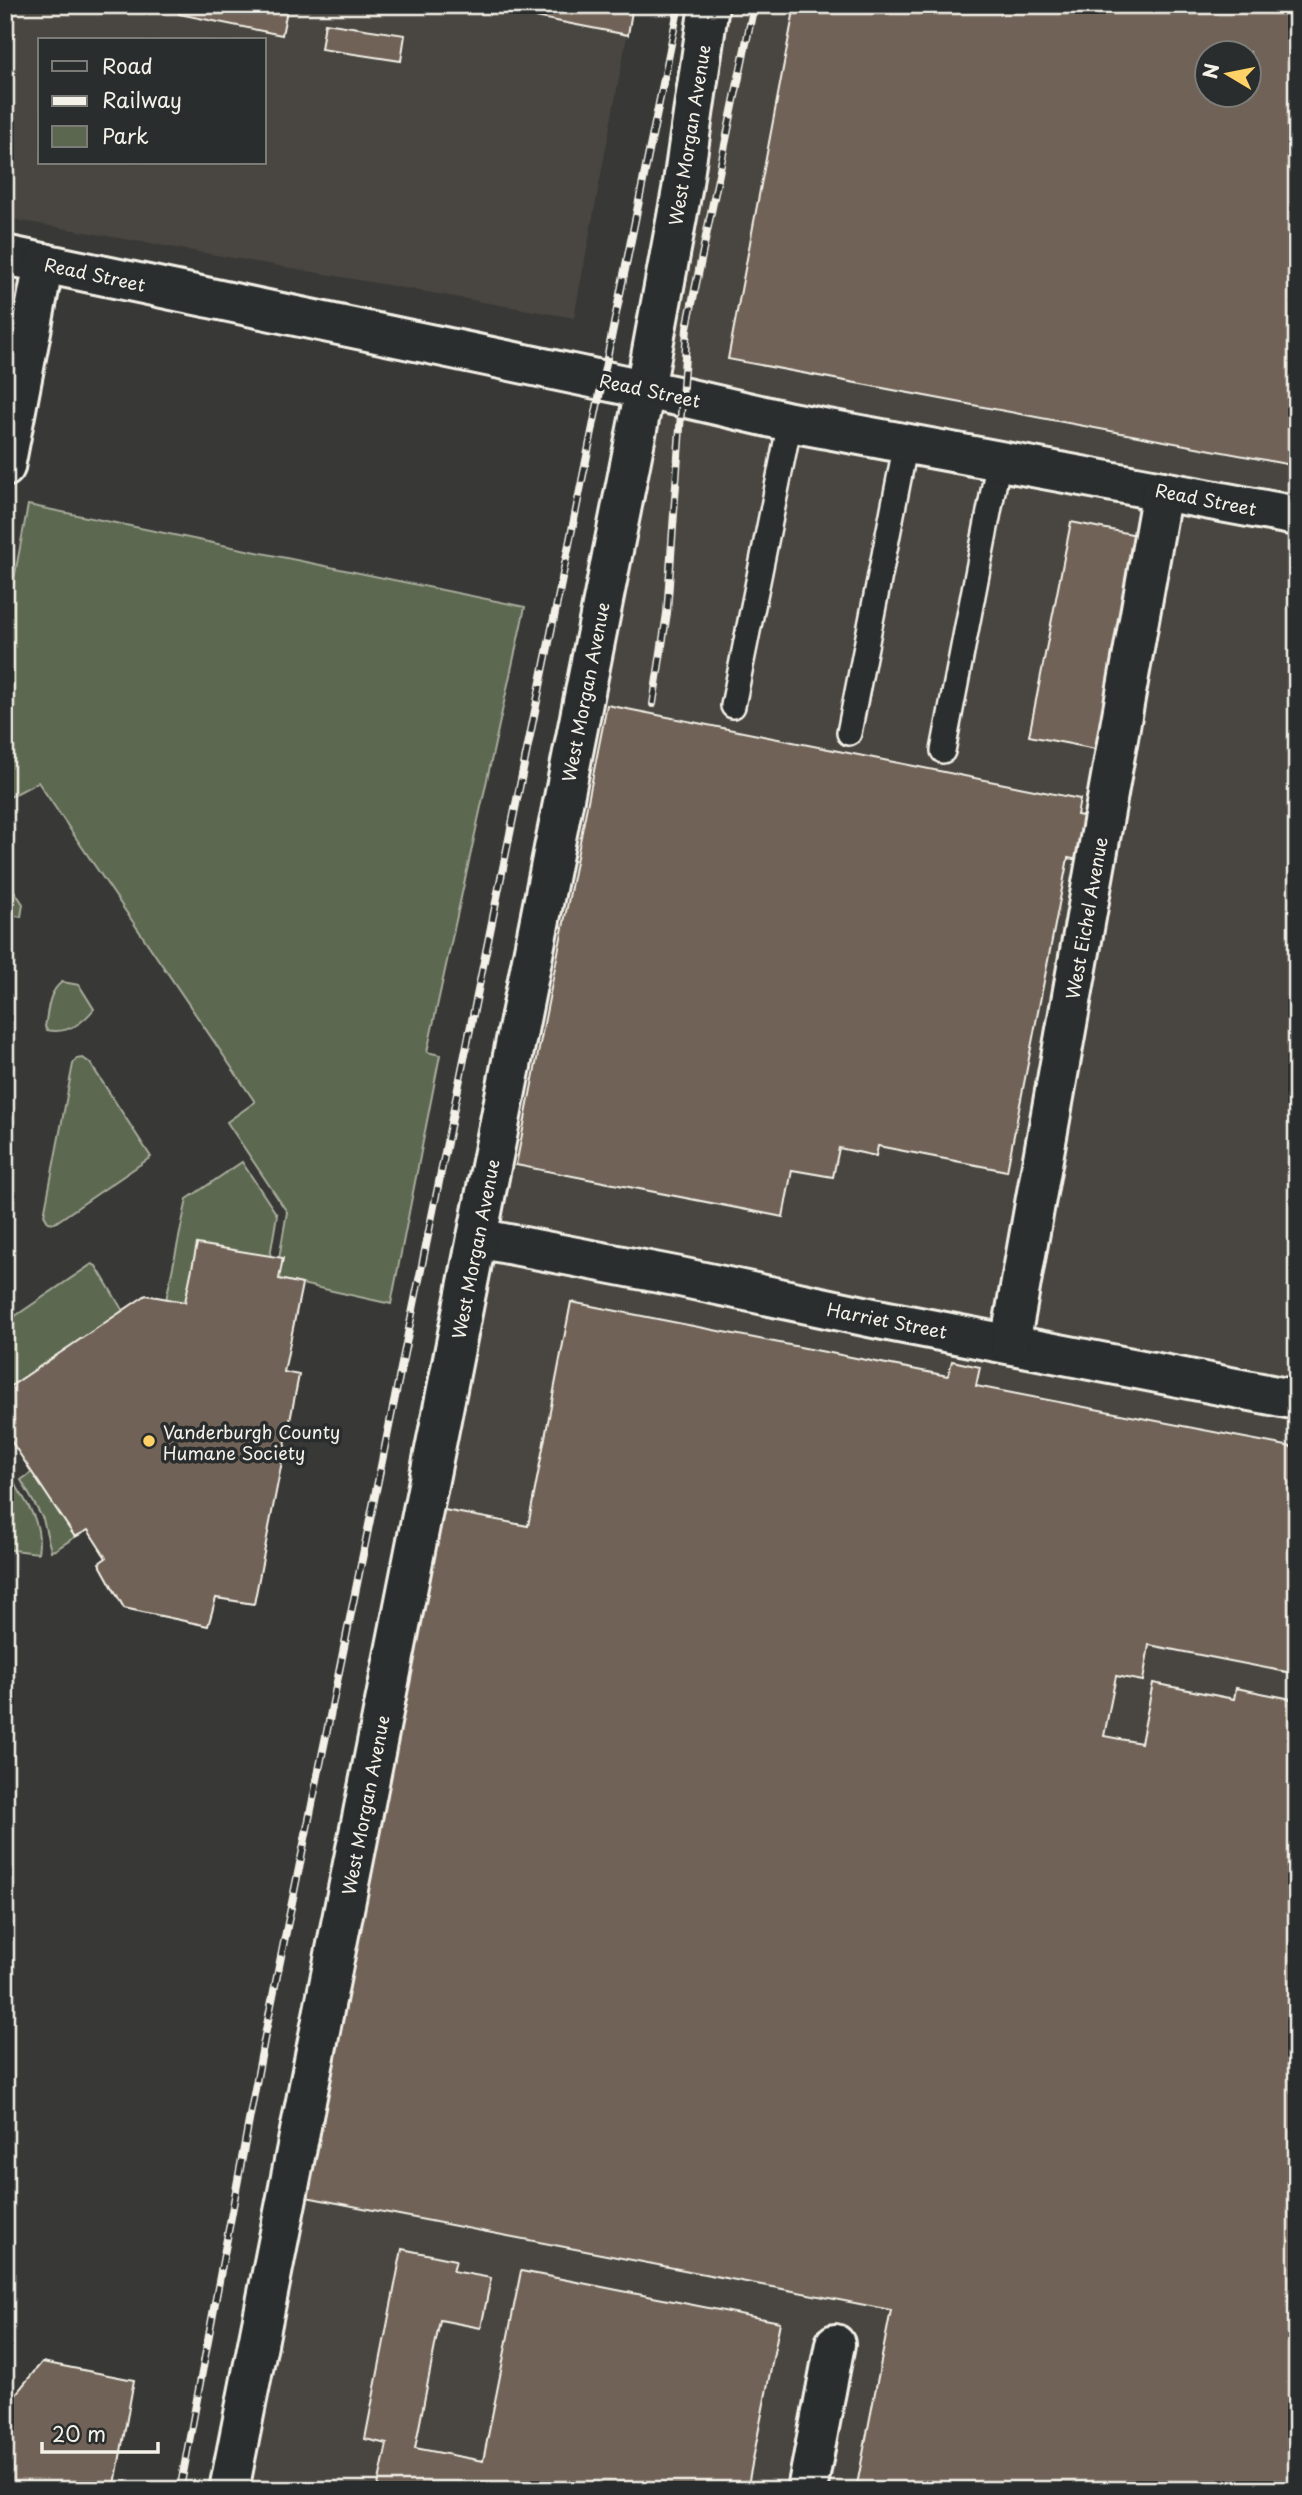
<svg xmlns="http://www.w3.org/2000/svg" width="1302" height="2495" font-family="'Playpen Sans',sans-serif">
<rect width="100%" height="100%" fill="#383836"/>
<filter id="ink" filterUnits="userSpaceOnUse"><feTurbulence type="fractalNoise" baseFrequency=".0143" numOctaves="2"/><feDisplacementMap in="SourceGraphic" scale="14" xChannelSelector="R" yChannelSelector="G"/><feConvolveMatrix kernelMatrix="1 2 1 2 8 2 1 2 1" color-interpolation-filters="sRGB"/></filter>
<g filter="url(#ink)">
<g fill="#484540" fill-rule="evenodd">
<path d="M5 5H633L574 318 5 218ZM40 40H264V163H40Z"/>
<path d="M705 5H1297V2490H232ZM1208 52H1250V94H1208Z"/>
</g>
<g fill="#5c674f" stroke="#a8ac9c" stroke-width="2">
<polygon points="28,505 525,607 427,1052 440,1055 391,1304 279,1279 279,1258 287,1212 227,1122 255,1102 38,782 8,798 5,794 5,627"/>
<polygon points="5,877 23,904 21,917 5,914"/>
<path d="M62 982 79 985 94 1009C82 1024 66 1034 47 1030L45 1027C48 1011 48 992 62 982Z"/>
<polygon points="83,1058 90,1063 151,1157 55,1223 48,1222 44,1215 73,1064 76,1059"/>
<polygon points="242,1162 277,1215 270,1256 185,1302 166,1300 187,1199"/>
<polygon points="92,1264 96,1266 123,1311 5,1390 5,1323"/>
<polygon points="32,1472 75,1537 55,1550 51,1551 43,1519 21,1480"/>
<path d="M15 1484C29 1506 43 1525 38 1553L5 1549V1491Z"/>
</g>
<g fill="#6f6256" stroke="#f4f1e8" stroke-width="2" fill-rule="evenodd">
<polygon points="180,5 288,5 282,35 179,14"/>
<polygon points="474,5 633,5 628,35"/>
<path d="M795 5H1297V466L728 359ZM1208 52H1250V94H1208Z"/>
<polygon points="325,23 405,35 401,61 321,49"/>
<polygon points="1071,522 1142,536 1101,750 1029,736"/>
<polygon points="607,705 1080,799 1077,815 1098,819 1089,862 1068,858 1007,1171 878,1146 876,1156 839,1148 833,1177 792,1170 783,1217 516,1165"/>
<polygon points="197,1244 283,1258 279,1279 302,1284 284,1372 299,1375 254,1604 216,1598 208,1626 124,1608 99,1563 106,1558 88,1530 75,1537 5,1432 5,1390 146,1295 185,1302"/>
<polygon points="571,1302 948,1376 952,1361 980,1367 976,1386 1297,1448 1297,1674 1149,1645 1143,1681 1116,1676 1104,1736 1141,1743 1153,1683 1234,1699 1236,1688 1297,1700 1297,2490 856,2490 891,2310 306,2197 439,1509 528,1526"/>
<polygon points="402,2249 456,2260 453,2271 491,2278 481,2328 440,2320 415,2448 483,2461 521,2271 780,2322 747,2490 377,2490 387,2444 365,2439"/>
<polygon points="42,2362 134,2380 114,2490 5,2490 5,2407"/>
</g>
<g fill="none" stroke-linecap="round" stroke-linejoin="round">
<g stroke="#f4f1e8" stroke-width="28">
<g id="lane">
<polyline points="733,706 790,422"/>
<polyline points="849,733 906,443"/>
<polyline points="943,751 999,460"/>
</g>
</g>
<g stroke="#f4f1e8" stroke-width="44">
<g id="street">
<polyline points="5,255 682,397 790,422 1297,516"/>
<polyline points="5,467 44,263"/>
<polyline points="477,1238 680,1277 883,1320 1297,1400"/>
<polyline points="1010,1344 1162,491"/>
<polyline points="807,2490 835,2344"/>
</g>
</g>
<g stroke="#f4f1e8" stroke-width="44">
<polyline id="secondary" points="229,2490 645,389 682,190 709,5"/>
</g>
<use href="#lane" stroke="#2a2d2e" stroke-width="23"/>
<use href="#street" stroke="#2a2d2e" stroke-width="38"/>
<use href="#secondary" stroke="#2a2d2e" stroke-width="38"/>
<g stroke="#f4f1e8" stroke-width="8">
<g id="rail">
<polyline points="653,704 667,613 687,328 754,5"/>
<polyline points="180,2490 266,2030 679,5"/>
</g>
</g>
<use href="#rail" stroke="#2a2d2e" stroke-width="5" stroke-dasharray="16" stroke-linecap="butt"/>
</g>
</g>
<circle fill="#ffd166" stroke="#2a2d2e" stroke-width="2.5" cx="149" cy="1441" r="7"/>
<g text-anchor="middle" dominant-baseline="central" stroke-width="7" stroke-linejoin="round" paint-order="stroke">
<g font-size="18" fill="#f4f1e8" stroke="#2a2d2e">
<text transform="translate(689 135) rotate(-81)">West Morgan Avenue</text>
<text transform="translate(95 274) rotate(12)">Read Street</text>
<text transform="translate(650 390) rotate(12)">Read Street</text>
<text transform="translate(1206 499) rotate(11)">Read Street</text>
<text transform="translate(585 692) rotate(-79)">West Morgan Avenue</text>
<text transform="translate(1086 918) rotate(-80)">West Eichel Avenue</text>
<text transform="translate(475 1249) rotate(-79)">West Morgan Avenue</text>
<text transform="translate(887 1320) rotate(11)">Harriet Street</text>
<text transform="translate(365 1805) rotate(-79)">West Morgan Avenue</text>
</g>
<g font-size="18" fill="#f4f1e8" stroke="#2a2d2e" text-anchor="start">
<text x="163" y="1431">Vanderburgh County<tspan x="163" dy="21">Humane Society</tspan></text>
</g>
</g>
<rect width="1302" height="2495" fill="none" stroke="#2a2d2e" stroke-width="28"/>
<rect x="14" y="14" width="1274" height="2467" fill="none" stroke="#f4f1e8" stroke-width="2.5" filter="url(#ink)"/>
<rect x="38" y="38" width="228" height="126" fill="#2a2d2e" stroke="#7b7b78" stroke-width="2"/>
<rect x="52" y="61" width="35" height="10" fill="#2a2d2e" stroke="#7b7b78" stroke-width="2"/>
<text x="102" y="74" font-size="21" fill="#f4f1e8">Road</text>
<rect x="52" y="96" width="35" height="10" fill="#f4f1e8" stroke="#7b7b78" stroke-width="2"/>
<text x="102" y="108" font-size="21" fill="#f4f1e8">Railway</text>
<rect x="52" y="126" width="35" height="21" fill="#5c674f" stroke="#7b7b78" stroke-width="2"/>
<text x="102" y="144" font-size="21" fill="#f4f1e8">Park</text>
<g transform="translate(1228 74) rotate(280)"><circle r="33" fill="#2a2d2e" stroke="#7b7b78" stroke-width="2"/>
<path d="M0-5L12 26L0 18L-12 26Z" fill="#ffd166"/>
<text y="-10" font-size="19" font-weight="bold" text-anchor="middle" fill="#f4f1e8">N</text>
</g>
<path d="M42 2442v10h116v-10" fill="none" stroke="#f4f1e8" stroke-width="3.5"/>
<text x="52" y="2442" font-size="21" fill="#f4f1e8" stroke="#2a2d2e" stroke-width="5" paint-order="stroke">20 m</text>
</svg>
